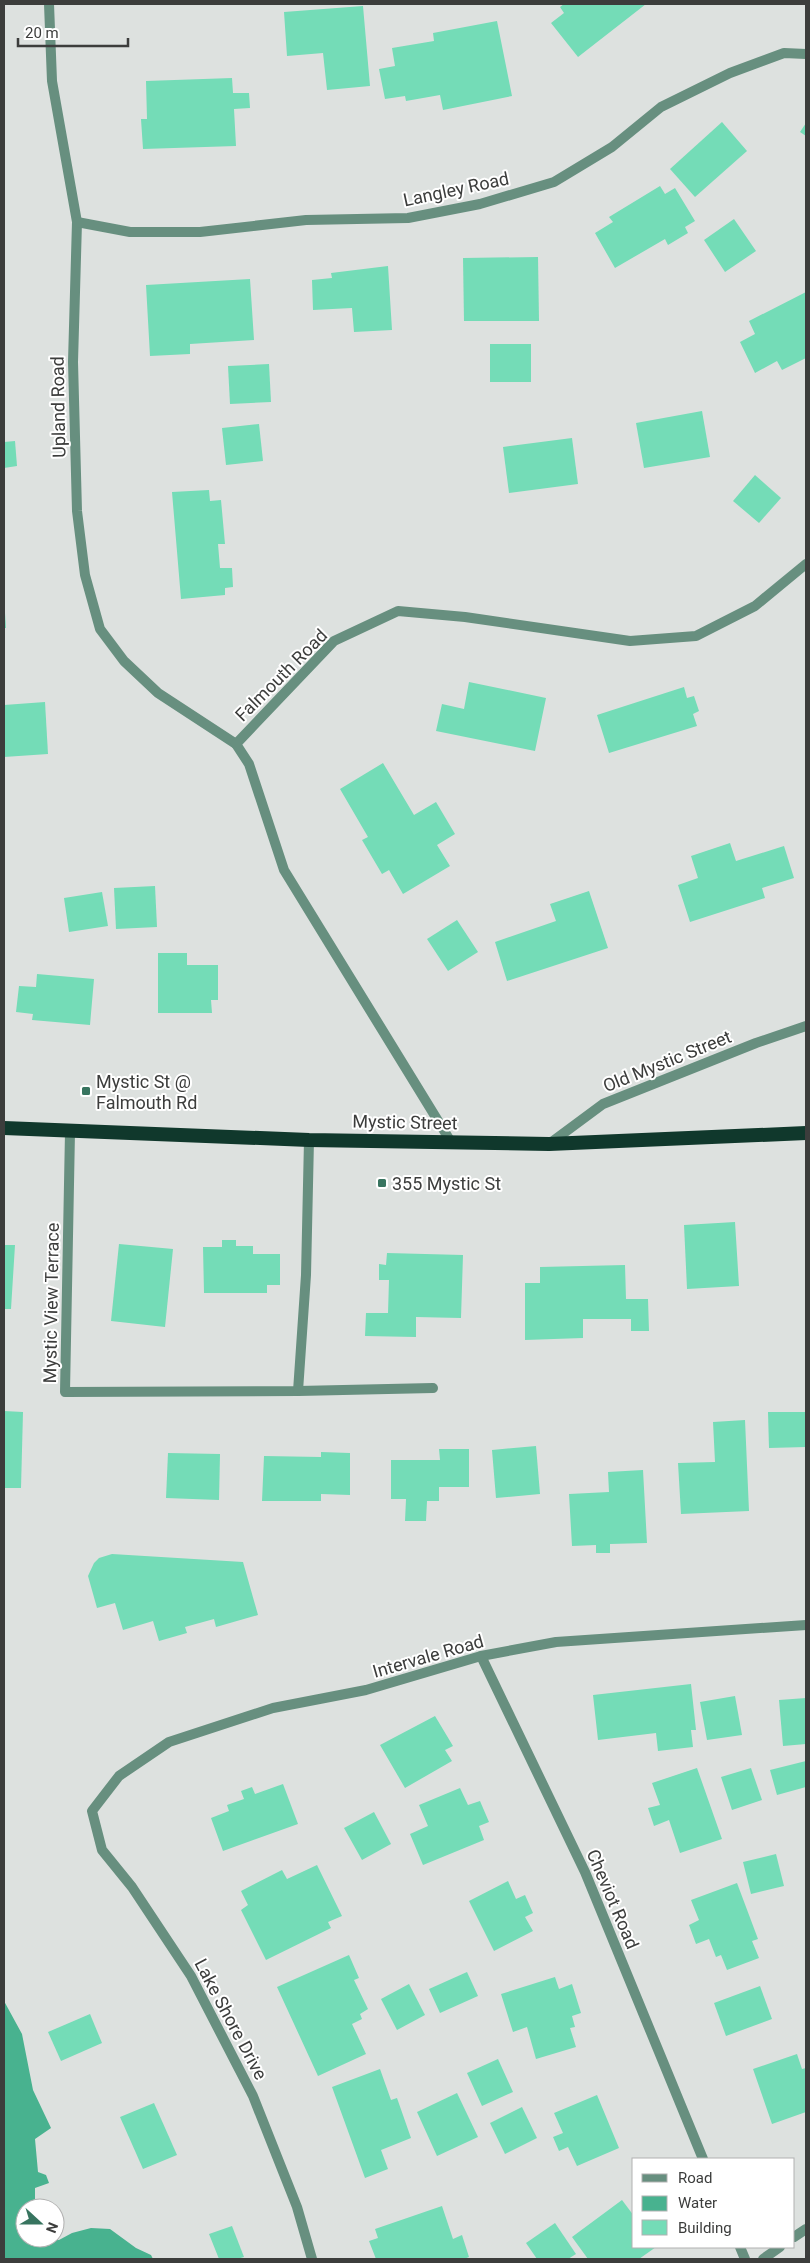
<svg xmlns="http://www.w3.org/2000/svg" width="810" height="2263" font-family="Roboto,sans-serif">
<rect width="100%" height="100%" fill="#dde1df"/>
<polygon fill="#48b28f" points="4,2001 22,2034 33,2090 51,2128 35,2139 38,2172 46,2175 49,2183 35,2188 35,2208 25,2208 25,2238 59,2240 72,2233 91,2228 110,2229 136,2248 151,2255 153,2259 4,2259"/>
<g fill="#74dcb7">
<polygon points="564,4 646,4 578,57 551,23 564,13 560,7"/>
<polygon points="363,6 370,86 327,90 323,53 287,56 284,12"/>
<polygon points="497,21 512,96 443,110 440,95 406,101 405,96 385,99 379,69 395,66 392,48 434,41 433,33"/>
<polygon points="232,78 233,93 249,93 250,108 234,109 236,146 143,149 141,119 147,119 146,81"/>
<polygon points="722,122 747,151 695,197 670,169"/>
<polygon points="806,123 806,136 800,132"/>
<polygon points="660,186 665,194 675,188 695,221 685,227 688,233 668,245 665,239 615,268 595,233 613,222 609,217"/>
<polygon points="734,219 756,251 725,272 704,240"/>
<polygon points="538,257 539,321 464,321 463,258"/>
<polygon points="388,266 392,330 354,332 352,308 313,310 312,280 332,278 331,273"/>
<polygon points="250,279 254,340 190,344 190,354 150,356 146,285"/>
<polygon points="806,292 806,358 782,370 777,361 755,373 740,342 755,334 749,321"/>
<rect x="490" y="344" width="41" height="38"/>
<polygon points="269,364 271,402 230,404 228,366"/>
<polygon points="702,411 710,457 644,468 636,423"/>
<polygon points="259,424 263,461 226,465 222,428"/>
<polygon points="572,438 578,484 509,493 503,447"/>
<polygon points="15,441 17,466 4,468 4,442"/>
<polygon points="755,475 781,498 759,523 733,501"/>
<polygon points="209,490 210,501 221,500 225,544 218,544 220,568 232,568 233,587 225,588 225,595 181,599 172,492"/>
<polygon points="4,613 5,613 6,628 4,628"/>
<polygon points="469,682 546,698 535,751 436,731 442,704 464,709"/>
<polygon points="684,687 687,698 694,696 699,711 693,714 697,726 609,753 597,715"/>
<polygon points="45,702 48,754 4,757 4,705"/>
<polygon points="383,763 414,815 436,802 455,834 437,845 450,866 403,894 389,870 382,874 362,840 368,837 340,789"/>
<polygon points="730,843 736,861 784,846 794,878 762,888 765,898 690,922 678,885 698,878 691,856"/>
<polygon points="155,886 157,927 116,929 114,888"/>
<polygon points="589,891 608,948 507,981 495,942 556,921 550,904"/>
<polygon points="102,892 108,926 69,932 64,898"/>
<polygon points="457,920 478,952 448,971 427,939"/>
<polygon points="158,953 187,953 187,965 218,965 218,1000 211,1000 212,1013 158,1013"/>
<polygon points="37,974 94,979 90,1025 32,1020 33,1014 16,1012 19,986 36,987"/>
<polygon points="735,1222 739,1286 687,1289 684,1225"/>
<polygon points="222,1240 236,1240 236,1246 253,1246 253,1254 280,1254 280,1285 267,1285 267,1293 204,1293 203,1247 222,1247"/>
<polygon points="119,1244 173,1249 165,1327 111,1321"/>
<polygon points="4,1245 15,1245 11,1309 4,1309"/>
<polygon points="387,1253 463,1255 461,1318 416,1317 416,1337 365,1336 366,1313 388,1313 389,1280 379,1280 379,1264 386,1265"/>
<polygon points="625,1265 626,1299 648,1299 649,1331 631,1331 631,1319 583,1319 583,1338 525,1340 525,1283 540,1283 540,1267"/>
<polygon points="4,1411 23,1412 21,1488 4,1488"/>
<polygon points="768,1412 806,1412 806,1447 769,1448"/>
<polygon points="745,1420 749,1511 681,1514 678,1463 715,1462 713,1422"/>
<polygon points="536,1446 540,1494 496,1498 492,1450"/>
<polygon points="439,1449 469,1449 469,1487 439,1487 439,1501 427,1501 426,1521 405,1521 406,1499 391,1499 391,1460 440,1460"/>
<polygon points="321,1452 350,1453 350,1495 321,1494 321,1501 262,1501 264,1456 321,1457"/>
<polygon points="168,1453 220,1454 219,1500 166,1498"/>
<polygon points="643,1470 647,1543 610,1544 610,1553 596,1553 596,1545 572,1546 569,1494 609,1492 608,1472"/>
<polygon points="112,1554 243,1562 258,1615 216,1627 214,1619 185,1627 187,1633 159,1641 153,1621 123,1630 115,1603 97,1608 88,1576 94,1563 99,1558"/>
<polygon points="691,1684 696,1730 691,1730 693,1747 658,1751 656,1733 598,1740 593,1695"/>
<polygon points="735,1696 742,1735 707,1740 700,1702"/>
<polygon points="806,1698 806,1744 783,1746 779,1700"/>
<polygon points="435,1716 453,1746 445,1750 452,1761 405,1788 380,1745"/>
<polygon points="806,1761 806,1787 777,1795 770,1770"/>
<polygon points="697,1768 722,1839 680,1853 669,1820 654,1826 648,1808 660,1805 652,1783"/>
<polygon points="751,1768 762,1800 732,1810 721,1777"/>
<polygon points="283,1784 298,1824 223,1851 211,1818 229,1811 227,1805 244,1799 241,1791 252,1787 255,1794"/>
<polygon points="460,1788 468,1805 480,1801 489,1822 479,1826 484,1840 423,1865 410,1834 428,1826 419,1805"/>
<polygon points="374,1812 391,1844 362,1860 344,1828"/>
<polygon points="776,1854 784,1886 751,1894 743,1862"/>
<polygon points="317,1865 342,1916 328,1922 331,1928 266,1960 241,1910 248,1905 241,1891 282,1870 287,1879"/>
<polygon points="508,1881 516,1899 525,1895 533,1913 525,1917 533,1931 494,1951 469,1901"/>
<polygon points="737,1883 758,1939 752,1941 759,1958 727,1970 721,1955 716,1957 709,1939 696,1944 689,1925 699,1920 691,1900"/>
<polygon points="349,1955 359,1978 354,1980 368,2009 360,2014 362,2019 352,2024 366,2054 318,2076 277,1987"/>
<polygon points="467,1972 478,1996 440,2013 429,1989"/>
<polygon points="555,1977 559,1989 572,1984 581,2013 572,2016 575,2027 570,2028 576,2047 536,2059 527,2027 513,2032 501,1994"/>
<polygon points="409,1984 425,2015 397,2030 381,1999"/>
<polygon points="760,1986 772,2019 726,2036 714,2003"/>
<polygon points="90,2014 102,2043 61,2061 48,2032"/>
<polygon points="797,2054 802,2069 806,2068 806,2112 772,2124 753,2069"/>
<polygon points="498,2059 513,2092 482,2106 467,2073"/>
<polygon points="380,2069 391,2100 397,2098 411,2138 381,2150 388,2169 365,2178 332,2087"/>
<polygon points="457,2093 478,2137 437,2156 417,2112"/>
<polygon points="597,2095 619,2148 577,2166 568,2147 559,2151 553,2137 563,2133 554,2113"/>
<polygon points="154,2103 177,2155 143,2169 120,2117"/>
<polygon points="522,2107 537,2138 505,2154 490,2123"/>
<polygon points="622,2200 634,2216 634,2247 656,2247 639,2259 588,2259 572,2237"/>
<polygon points="442,2206 453,2239 462,2235 469,2257 464,2259 376,2259 369,2241 378,2238 375,2229"/>
<polygon points="555,2223 576,2254 568,2259 537,2259 526,2243"/>
<polygon points="232,2226 244,2257 237,2259 219,2259 209,2234"/>
</g>
<g fill="none" stroke-linecap="round" stroke-linejoin="round">
<g stroke="#678f7f" stroke-width="10">
<polyline points="49,4 52,81 77,222 73,362 77,511 85,575 100,629 124,661 158,693 236,744"/>
<polyline points="77,222 130,232 200,232 306,220 408,218 480,204 554,182 612,147 661,107 730,73 784,53 806,54"/>
<polyline points="70,1132 65,1392 298,1391 306,1275 309,1140"/>
<polyline points="451,1142 284,870 249,764 236,744 334,641 398,611 465,617 630,641 696,636 755,606 806,564"/>
<polyline points="298,1391 433,1388"/>
<polyline points="481,1656 585,1872 703,2159"/>
<polyline points="794,2237 806,2229"/>
<polyline points="740,2247 745,2259"/>
<polyline points="312,2259 297,2207 253,2096 191,1976 132,1887 102,1850 92,1811 119,1776 169,1742 273,1708 366,1690 481,1656 556,1642 806,1625"/>
<polyline points="763,2259 780,2247"/>
</g>
<polyline stroke="#678f7f" stroke-width="10" points="549,1144 603,1104 756,1043 806,1026"/>
<polyline stroke="#10382c" stroke-width="14" points="4,1128 309,1140 549,1144 806,1133"/>
</g>
<g fill="#37745f" stroke="#fff" stroke-width="2">
<rect x="81" y="1086" width="10" height="10" rx="2.5"/>
<rect x="377" y="1178" width="10" height="10" rx="2.5"/>
</g>
<g text-anchor="middle" dominant-baseline="central" stroke-width="4" stroke-linejoin="round" paint-order="stroke">
<g font-size="18" fill="#3c3d3c" stroke="#fff">
<text transform="translate(456 189) rotate(-12)">Langley Road</text>
<text transform="translate(58 407) rotate(-91)">Upland Road</text>
<text transform="translate(281 675) rotate(-45)">Falmouth Road</text>
<text transform="translate(667 1061) rotate(-22)">Old Mystic Street</text>
<text transform="translate(405 1122) rotate(1)">Mystic Street</text>
<text transform="translate(51 1303) rotate(-89)">Mystic View Terrace</text>
<text transform="translate(428 1656) rotate(-16)">Intervale Road</text>
<text transform="translate(613 1899) rotate(67)">Cheviot Road</text>
<text transform="translate(231 2019) rotate(62)">Lake Shore Drive</text>
</g>
<g font-size="18" fill="#3c3d3c" stroke="#fff" text-anchor="start">
<text x="96" y="1081">Mystic St @<tspan x="96" dy="21">Falmouth Rd</tspan></text>
<text x="392" y="1183">355 Mystic St</text>
</g>
</g>
<rect width="810" height="2263" fill="none" stroke="#3c3d3c" stroke-width="10"/>
<rect x="632" y="2158" width="162" height="90" fill="#ffffff" stroke="#b1b1b1"/>
<rect x="642" y="2174" width="25" height="8" fill="#678f7f" stroke="#b1b1b1"/>
<text x="678" y="2183" font-size="15" fill="#3c3d3c">Road</text>
<rect x="642" y="2196" width="25" height="15" fill="#48b28f" stroke="#b1b1b1"/>
<text x="678" y="2208" font-size="15" fill="#3c3d3c">Water</text>
<rect x="642" y="2220" width="25" height="15" fill="#74dcb7" stroke="#b1b1b1"/>
<text x="678" y="2233" font-size="15" fill="#3c3d3c">Building</text>
<g transform="translate(40 2223) rotate(111)"><circle r="24" fill="#ffffff" stroke="#b1b1b1"/>
<path d="M0-4L9 19L0 12L-9 19Z" fill="#37745f"/>
<text y="-8" font-size="14" font-weight="bold" text-anchor="middle" fill="#3c3d3c">N</text>
</g>
<path d="M18 38v8h110v-8" fill="none" stroke="#3c3d3c" stroke-width="2.5"/>
<text x="25" y="38" font-size="15" fill="#3c3d3c" stroke="#ffffff" stroke-width="4" paint-order="stroke">20 m</text>
</svg>
